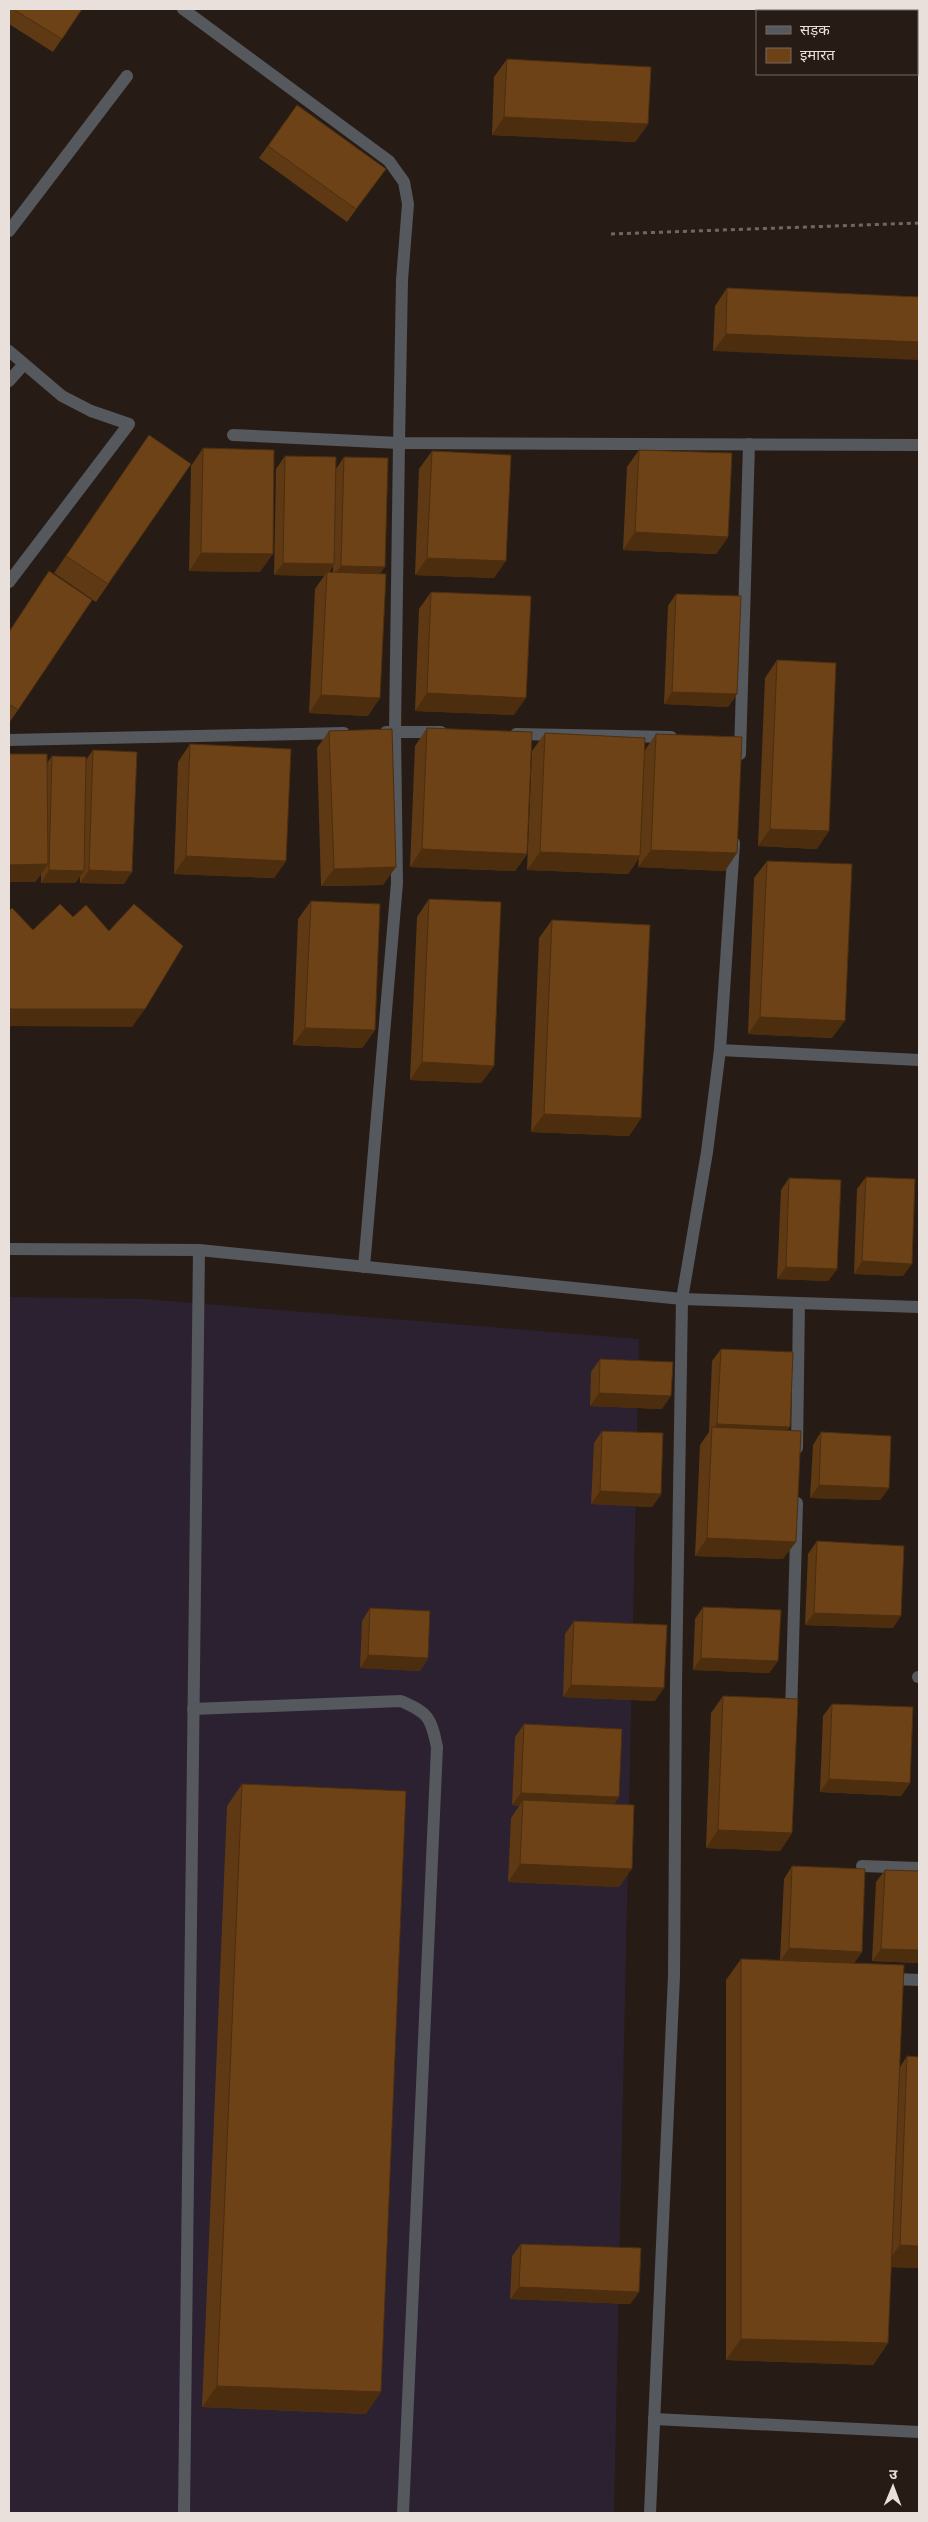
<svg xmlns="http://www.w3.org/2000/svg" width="928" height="2522" font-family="Lato,'Noto Sans Devanagari',sans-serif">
<rect width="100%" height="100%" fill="#271c15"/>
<polygon fill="#2b2130" points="9,1297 144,1299 639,1339 614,2513 9,2513"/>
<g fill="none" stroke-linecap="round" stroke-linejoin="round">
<polyline stroke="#716761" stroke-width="3" stroke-dasharray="4 4" stroke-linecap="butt" points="611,234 919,223"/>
<g stroke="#55585d" stroke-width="12">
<polyline points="9,231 127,76"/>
<polyline points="9,351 62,396 91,411 129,424 9,582"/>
<polyline points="9,381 24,364"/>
<path d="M193 1709 401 1701C429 1713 431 1718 437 1747L403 2513"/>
</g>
<g stroke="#55585d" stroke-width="12">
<polyline points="183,9 389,161 404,182 408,204 402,280 399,443 395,732 397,883 364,1267"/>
<polyline points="233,435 399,443 919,445"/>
<polyline points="386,732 441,732"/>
<polyline points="516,734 671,737"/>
<polyline points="9,740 344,733"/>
<polyline points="740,754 749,444"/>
<polyline points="734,843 720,1050 919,1060"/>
<polyline points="9,1249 199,1250 682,1299 919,1307"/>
<polyline points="797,1448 799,1303"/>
<polyline points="918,1677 919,1677"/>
<polyline points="791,1715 797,1503"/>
<polyline points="862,1866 919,1868"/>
<polyline points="895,1979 919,1980"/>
<polyline points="654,2419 919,2432"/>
<polyline points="184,2513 199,1250"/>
<polyline points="650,2513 674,1976 676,1684 682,1299 707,1152 720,1050"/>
</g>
</g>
<g fill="#5e3913" fill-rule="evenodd">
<polygon points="9,9 82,9 53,52 9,24"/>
<polygon points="507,59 648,124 635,142 492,135 494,77"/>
<polygon points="297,105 386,169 347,222 259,158"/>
<polygon points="727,288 919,297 713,351 715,306"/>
<polygon points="149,435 191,464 96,602 54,573"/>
<polygon points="203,448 260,572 189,571 191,466"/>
<polygon points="639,450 728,537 716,554 623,550 627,467"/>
<polygon points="432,451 494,578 415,575 419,469"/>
<path d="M285 456 336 469 344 457 380 574 368 716 309 713 315 589 324 576 274 575 276 469ZM333 566V572H329Z"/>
<polygon points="431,592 514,715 415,711 419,609"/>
<polygon points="676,594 737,694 728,707 664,704 668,606"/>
<polygon points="9,631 18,710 9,723"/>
<polygon points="777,660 817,849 758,846 765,678"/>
<polygon points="427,728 527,854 515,871 410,867 415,746"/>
<polygon points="329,731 383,885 321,886 317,748"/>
<polygon points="545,733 645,750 656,734 725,871 638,867 639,858 628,874 527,870 532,751"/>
<polygon points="190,744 286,861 274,878 174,874 178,762"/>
<polygon points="93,750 124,884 80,883 80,876 75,883 41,883 41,874 35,882 9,882 9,754 47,763 52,756 86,760"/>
<polygon points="767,861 832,1038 748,1034 754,878"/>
<polygon points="429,899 494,1066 481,1083 410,1080 417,917"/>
<polygon points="311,901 375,1030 362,1048 293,1045 298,919"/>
<polygon points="552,920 641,1118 629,1136 531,1132 539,938"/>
<polygon points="866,1177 903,1276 854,1274 857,1189"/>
<polygon points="789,1178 837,1269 828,1281 777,1279 781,1190"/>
<polygon points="721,1349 788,1431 783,1559 695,1556 700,1445 709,1432 712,1361"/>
<polygon points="600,1359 662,1409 590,1406 591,1372"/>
<polygon points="602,1431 661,1494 652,1507 591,1504 594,1443"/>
<polygon points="821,1432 889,1488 880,1500 810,1498 813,1445"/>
<polygon points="817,1541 893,1628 805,1625 808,1554"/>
<polygon points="703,1607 778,1661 769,1673 693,1670 695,1619"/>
<polygon points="370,1608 428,1658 420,1671 360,1668 362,1621"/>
<polygon points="574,1621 655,1701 563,1697 565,1634"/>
<polygon points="723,1696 792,1833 780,1851 706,1848 711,1713"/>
<polygon points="832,1704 910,1783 901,1796 820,1792 823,1716"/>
<polygon points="524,1724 619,1797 614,1804 619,1887 508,1882 511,1818 519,1806 512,1805 515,1737"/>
<polygon points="242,1784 366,2414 202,2407 227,1806"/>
<polygon points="792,1866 862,1952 854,1963 900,2067 907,2056 919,2268 891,2267 888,2343 873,2365 726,2360 726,1980 741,1959 780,1960 784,1879"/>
<polygon points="885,1870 919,1963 872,1961 876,1882"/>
<polygon points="521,2244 639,2292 630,2304 510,2299 512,2256"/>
</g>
<g fill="#4c2e0f">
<polygon points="504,117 648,124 635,142 492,135"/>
<polygon points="726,334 919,342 919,360 713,351"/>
<polygon points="635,532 728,537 716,554 623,550"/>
<polygon points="201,553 273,554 260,572 189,571"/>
<polygon points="427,558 506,561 494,578 415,575"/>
<polygon points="283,563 334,564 327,574 327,572 324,576 274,575"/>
<polygon points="341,566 385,567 376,579 332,578"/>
<polygon points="672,692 737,694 728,707 664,704"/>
<polygon points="427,693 526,698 514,715 415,711"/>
<polygon points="321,695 380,698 368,716 309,713"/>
<polygon points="770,829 829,831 817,849 758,846"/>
<polygon points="422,849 527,854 515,871 410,867"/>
<polygon points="651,850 737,853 725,871 638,867"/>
<polygon points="540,852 640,856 628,874 527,870"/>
<polygon points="186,856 286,861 274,878 174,874"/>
<polygon points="48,864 35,882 9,882 9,865"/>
<polygon points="396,867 383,885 321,886 334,869"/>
<polygon points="49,870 84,871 75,883 41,883"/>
<polygon points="89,870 132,872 124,884 80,883"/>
<polygon points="10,1009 145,1009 132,1027 9,1026 9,1011"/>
<polygon points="760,1017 845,1021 832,1038 748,1034"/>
<polygon points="305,1028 375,1030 362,1048 293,1045"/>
<polygon points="422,1062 494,1066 481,1083 410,1080"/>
<polygon points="544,1114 641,1118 629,1136 531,1132"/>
<polygon points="862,1261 912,1264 903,1276 854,1274"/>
<polygon points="786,1267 837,1269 828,1281 777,1279"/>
<polygon points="599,1393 671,1396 662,1409 590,1406"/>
<polygon points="717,1424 790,1427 782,1440 712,1432"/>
<polygon points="819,1485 889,1488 880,1500 810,1498"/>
<polygon points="600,1491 661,1494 652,1507 591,1504"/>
<polygon points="707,1538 796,1542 783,1559 695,1556"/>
<polygon points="814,1613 901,1616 893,1628 805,1625"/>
<polygon points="368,1655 428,1658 420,1671 360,1668"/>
<polygon points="701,1658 778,1661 769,1673 693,1670"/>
<polygon points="571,1685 664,1688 655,1701 563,1697"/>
<polygon points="829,1779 910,1783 901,1796 820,1792"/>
<polygon points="521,1793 619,1797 610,1809 523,1800 519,1806 512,1805"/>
<polygon points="718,1830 792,1833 780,1851 706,1848"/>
<polygon points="520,1864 632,1869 619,1887 508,1882"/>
<polygon points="789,1948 862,1952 853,1964 780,1961"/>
<polygon points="881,1949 919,1950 919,1963 872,1961"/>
<polygon points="900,2245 919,2246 919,2268 884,2267"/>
<polygon points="519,2287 639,2292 630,2304 510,2299"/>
<polygon points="741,2339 888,2343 873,2365 726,2360"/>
<polygon points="217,2386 381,2392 366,2414 202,2407"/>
</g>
<g fill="#6d4216" stroke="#4c2e0f">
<polygon points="13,9 82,9 62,39"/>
<polygon points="507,59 651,67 648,124 504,117"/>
<polygon points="297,105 386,169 356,209 268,146"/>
<polygon points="727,288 919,297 919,342 726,334"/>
<polygon points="149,435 191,464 108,584 66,556"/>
<polygon points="203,448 274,450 273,554 201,553"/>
<polygon points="639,450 732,453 728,537 635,532"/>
<polygon points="432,451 511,455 506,561 427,558"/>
<polygon points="285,456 336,457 334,564 283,563"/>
<polygon points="344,457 388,458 385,567 341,566"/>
<polygon points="49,571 92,600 18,710 9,704 9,632"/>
<polygon points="327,572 386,574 380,698 321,695"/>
<polygon points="431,592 531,596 526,698 427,693"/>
<polygon points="676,594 741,596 737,694 672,692"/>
<polygon points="777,660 836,663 829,831 770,829"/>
<polygon points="427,728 532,732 527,854 422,849"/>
<polygon points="392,729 396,867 334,869 329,731"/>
<polygon points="545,733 645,738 640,856 540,852"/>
<polygon points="656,734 742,737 737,853 651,850"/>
<polygon points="190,744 291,749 286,861 186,856"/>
<polygon points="93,750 137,752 132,872 89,870"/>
<polygon points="9,754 47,754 48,864 9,865"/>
<polygon points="52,756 86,757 84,871 49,870"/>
<polygon points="767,861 852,864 845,1021 760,1017"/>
<polygon points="429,899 501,902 494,1066 422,1062"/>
<polygon points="311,901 380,904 375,1030 305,1028"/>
<polygon points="60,904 73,917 86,905 109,931 134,904 183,946 145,1009 10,1009 9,1007 9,911 12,908 33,930"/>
<polygon points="552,920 650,925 641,1118 544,1114"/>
<polygon points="866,1177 915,1179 912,1264 862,1261"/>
<polygon points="789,1178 841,1180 837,1269 786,1267"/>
<polygon points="721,1349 793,1352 790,1427 717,1424"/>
<polygon points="600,1359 673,1362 671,1396 599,1393"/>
<polygon points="712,1427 801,1431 796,1542 707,1538"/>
<polygon points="602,1431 663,1433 661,1494 600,1491"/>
<polygon points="821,1432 891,1436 889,1488 819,1485"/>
<polygon points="817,1541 904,1546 901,1616 814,1613"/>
<polygon points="703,1607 781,1610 778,1661 701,1658"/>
<polygon points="370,1608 430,1611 428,1658 368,1655"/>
<polygon points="574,1621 667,1625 664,1688 571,1685"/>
<polygon points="723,1696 798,1699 792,1833 718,1830"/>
<polygon points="832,1704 913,1707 910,1783 829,1779"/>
<polygon points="524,1724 622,1729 619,1797 521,1793"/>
<polygon points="242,1784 406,1791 381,2392 217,2386"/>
<polygon points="523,1800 634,1805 632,1869 520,1864"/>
<polygon points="792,1866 865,1869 862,1952 789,1948"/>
<polygon points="885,1870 919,1871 919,1950 881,1949"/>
<polygon points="741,1959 904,1965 888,2343 741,2339"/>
<polygon points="907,2056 919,2057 919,2246 900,2245"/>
<polygon points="521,2244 641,2248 639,2292 519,2287"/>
</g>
<rect width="928" height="2522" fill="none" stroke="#e9e0dc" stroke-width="20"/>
<rect x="756" y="10" width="162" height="65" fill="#271c15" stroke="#756a65"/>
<rect x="766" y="26" width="25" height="8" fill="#55585d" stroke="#756a65"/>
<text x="800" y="35" font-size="15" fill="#e9e0dc">सड़क</text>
<rect x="766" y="48" width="25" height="15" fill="#6d4216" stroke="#756a65"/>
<text x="800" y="60" font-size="15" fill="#e9e0dc">इमारत</text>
<g transform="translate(893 2487) rotate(1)" stroke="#271c15" stroke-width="4" paint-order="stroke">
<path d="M0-4L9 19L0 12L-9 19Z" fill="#e9e0dc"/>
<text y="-8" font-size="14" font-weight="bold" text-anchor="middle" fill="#e9e0dc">उ</text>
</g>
</svg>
